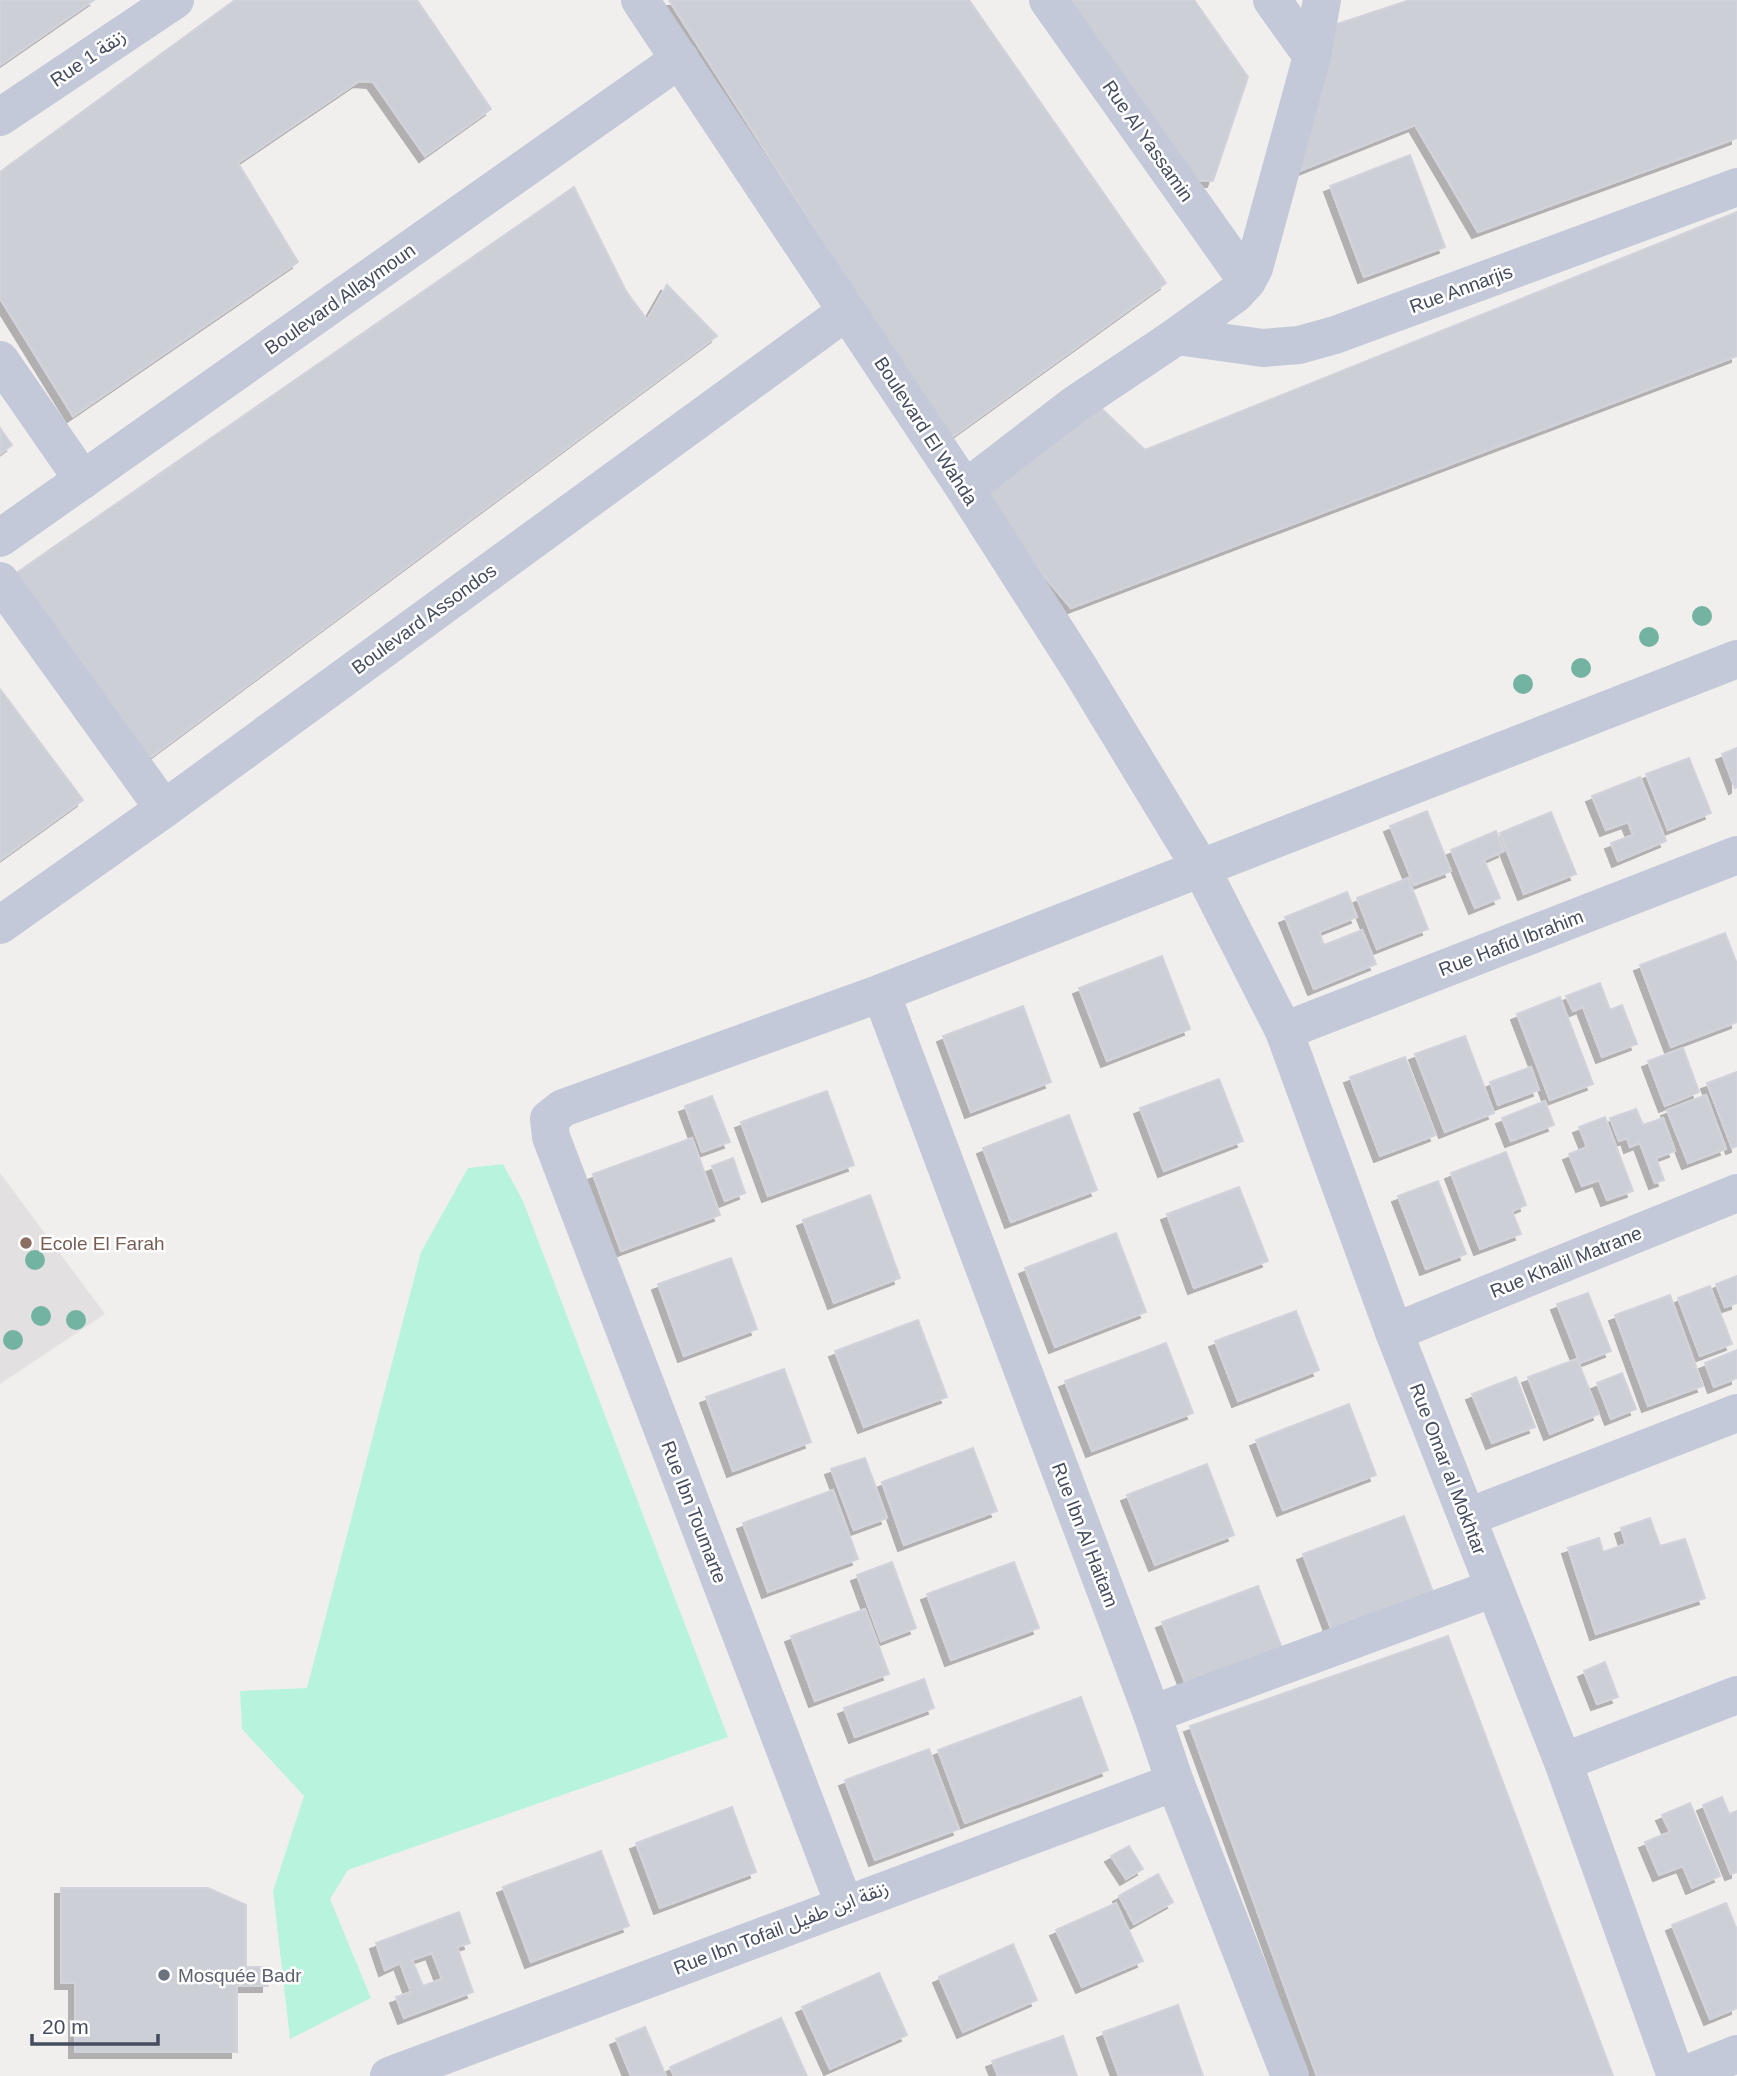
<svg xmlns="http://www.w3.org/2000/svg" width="1737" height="2076" font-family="Arial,'Noto Sans Arabic',sans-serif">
<defs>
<filter id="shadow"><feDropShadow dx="-6" dy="6" stdDeviation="0" flood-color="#0004"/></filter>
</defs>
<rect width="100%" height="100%" fill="#f1efee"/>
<polygon fill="#e2e0e0" points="0,1173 105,1314 0,1384"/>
<polygon fill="#b8f4dd" points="503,1164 523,1201 728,1737 348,1870 330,1899 371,1998 290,2039 273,1891 304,1796 242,1729 240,1691 307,1688 421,1252 468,1168"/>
<g fill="#cdcfd7" stroke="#d2d2db" stroke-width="2" fill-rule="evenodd" filter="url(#shadow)">
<polygon points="0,0 94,0 0,65"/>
<polygon points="235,0 417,0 491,109 425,156 373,82 359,81 238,163 298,262 73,416 0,298 0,172"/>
<polygon points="669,0 969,0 1166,283 949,439"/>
<polygon points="1053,0 1194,0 1248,77 1213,181 1179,179"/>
<polygon points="1410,0 1737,0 1737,138 1478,232 1415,125 1284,177 1328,27"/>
<polygon points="1410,155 1445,247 1364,277 1330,186"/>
<polygon points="574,187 626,291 647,320 667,285 717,336 136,768 9,578"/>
<polygon points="1737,212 1737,356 1071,608 980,499 1098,405 1145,450"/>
<polygon points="0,428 12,445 0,454"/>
<polygon points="0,689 83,800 0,860"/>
<polygon points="1737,748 1737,787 1735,788 1722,754"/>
<polygon points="1689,758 1711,813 1668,830 1646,774"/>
<polygon points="1640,777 1666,841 1618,861 1611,843 1633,835 1628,822 1606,830 1592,796"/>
<polygon points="1427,811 1451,871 1414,885 1390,826"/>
<polygon points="1551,812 1576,874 1524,894 1500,833"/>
<polygon points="1496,831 1504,851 1484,860 1500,898 1475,908 1451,850"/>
<polygon points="1408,878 1428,929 1377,949 1357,898"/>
<polygon points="1347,892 1357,917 1319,932 1324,945 1362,930 1376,964 1314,989 1285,917"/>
<polygon points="1725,933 1737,964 1737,1022 1671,1047 1640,965"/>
<polygon points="1162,956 1190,1029 1107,1061 1079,988"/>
<polygon points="1600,983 1610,1010 1622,1005 1637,1044 1602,1057 1583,1007 1573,1011 1566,996"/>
<polygon points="1560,997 1593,1084 1550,1100 1517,1014"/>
<polygon points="1023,1006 1051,1082 971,1112 943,1036"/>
<polygon points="1465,1036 1494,1113 1445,1132 1415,1054"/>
<polygon points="1683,1048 1699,1092 1665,1106 1648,1061"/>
<polygon points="1405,1057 1436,1135 1380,1156 1350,1077"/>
<polygon points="1531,1067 1539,1090 1498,1105 1490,1082"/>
<polygon points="1737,1072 1737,1146 1732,1148 1707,1083"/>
<polygon points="1219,1079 1243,1141 1164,1171 1140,1108"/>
<polygon points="827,1091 854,1165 768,1196 741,1122"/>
<polygon points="1706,1095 1726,1149 1688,1163 1667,1110"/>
<polygon points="712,1096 730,1142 702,1152 685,1106"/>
<polygon points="1545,1101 1554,1125 1511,1141 1502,1118"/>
<polygon points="1636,1109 1643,1125 1663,1118 1675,1151 1656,1158 1664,1180 1655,1183 1640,1143 1630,1147 1627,1138 1619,1141 1610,1118"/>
<polygon points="1069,1115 1097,1190 1011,1222 983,1148"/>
<polygon points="1605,1117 1633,1191 1607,1200 1599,1180 1582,1186 1569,1154 1587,1147 1579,1127"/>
<polygon points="692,1138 720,1215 621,1251 593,1174"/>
<polygon points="1506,1152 1526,1205 1512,1211 1521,1234 1480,1249 1451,1173"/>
<polygon points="733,1158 745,1193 725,1201 712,1166"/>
<polygon points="1438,1181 1466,1254 1426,1269 1398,1196"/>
<polygon points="1239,1187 1268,1261 1194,1288 1167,1214"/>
<polygon points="870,1195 900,1278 834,1303 803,1220"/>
<polygon points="1116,1233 1146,1312 1055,1347 1025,1268"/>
<polygon points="731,1258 757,1329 684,1356 658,1284"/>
<polygon points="1737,1276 1737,1303 1725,1307 1716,1284"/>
<polygon points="1710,1286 1732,1344 1700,1356 1678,1298"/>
<polygon points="1588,1293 1611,1351 1580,1363 1557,1304"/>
<polygon points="1670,1295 1703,1386 1648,1406 1615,1315"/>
<polygon points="1296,1311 1319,1370 1238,1401 1215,1341"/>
<polygon points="918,1320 947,1397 864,1427 835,1351"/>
<polygon points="1166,1343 1193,1413 1092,1451 1065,1381"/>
<polygon points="1737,1350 1737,1378 1714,1387 1705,1363"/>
<polygon points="1577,1359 1599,1414 1550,1434 1528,1377"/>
<polygon points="784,1369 811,1442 733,1471 706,1397"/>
<polygon points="1622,1373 1636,1409 1611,1419 1597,1383"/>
<polygon points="1516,1377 1535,1427 1492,1443 1472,1394"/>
<polygon points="1349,1404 1376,1475 1283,1510 1256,1440"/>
<polygon points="973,1448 997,1511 904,1545 882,1482"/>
<polygon points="865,1458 887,1518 854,1530 831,1469"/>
<polygon points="1207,1464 1234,1535 1155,1565 1127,1495"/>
<polygon points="833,1490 858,1559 768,1592 743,1523"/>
<polygon points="1404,1516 1433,1592 1332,1631 1303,1554"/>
<polygon points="1650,1518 1660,1546 1685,1539 1705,1598 1596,1634 1568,1548 1599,1538 1603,1552 1626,1544 1621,1528"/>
<polygon points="892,1562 916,1628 881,1641 857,1575"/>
<polygon points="1014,1562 1039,1628 951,1660 927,1594"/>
<polygon points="1258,1586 1283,1651 1187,1687 1162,1622"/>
<polygon points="865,1609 889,1674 815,1701 791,1636"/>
<polygon points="1448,1636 1613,2076 1317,2076 1190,1726"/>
<polygon points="1605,1662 1618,1697 1597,1704 1584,1671"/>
<polygon points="924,1679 934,1708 855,1737 844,1708"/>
<polygon points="1081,1697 1108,1770 965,1823 938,1750"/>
<polygon points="929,1749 959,1829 875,1860 845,1780"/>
<polygon points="1722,1797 1729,1814 1737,1811 1737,1872 1731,1874 1703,1805"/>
<polygon points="1690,1803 1720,1876 1692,1888 1683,1866 1659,1875 1645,1842 1670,1832 1662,1815"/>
<polygon points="732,1807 756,1872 660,1908 636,1843"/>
<polygon points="1129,1846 1143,1869 1126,1879 1111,1856"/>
<polygon points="601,1851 629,1926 531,1962 503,1887"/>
<polygon points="1158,1874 1173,1902 1134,1924 1119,1896"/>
<polygon points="61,1888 208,1888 246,1905 246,1967 268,1967 268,1986 237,1986 237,2052 75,2052 75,1983 61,1983"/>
<polygon points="1116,1903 1143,1961 1082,1987 1056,1930"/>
<polygon points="1726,1903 1737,1930 1737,2008 1710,2019 1672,1925"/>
<path d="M459 1912 470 1943 457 1947 473 1992 404 2018 396 1997 411 1992 400 1963 385 1970 376 1943ZM432 1953 442 1979 423 1986 412 1960Z"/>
<polygon points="1013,1944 1037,2000 963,2032 939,1977"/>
<polygon points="879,1973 907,2035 830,2069 802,2007"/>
<polygon points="1178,2005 1203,2076 1119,2076 1103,2032"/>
<polygon points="781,2018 807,2076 674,2076 670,2067"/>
<polygon points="645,2027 666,2076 631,2076 616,2039"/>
<polygon points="1063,2036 1077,2076 998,2076 992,2061"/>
</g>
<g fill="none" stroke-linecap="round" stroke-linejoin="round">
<g stroke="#c3c9d8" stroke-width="38">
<polyline points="640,0 965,489 1080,669 1202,870 1284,1031 1394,1332 1563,1762 1676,2076"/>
<polyline points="1048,0 1247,281"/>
<polyline points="1272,0 1312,56"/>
<polyline points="0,117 175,0"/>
<polyline points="1177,336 1263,348 1299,345 1335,335 1737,187"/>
<polyline points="0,360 83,480"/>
<polyline points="965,489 1074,405 1177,336 1235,294 1247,281 1254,268 1312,56 1322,0"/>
<polyline points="0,538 680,59"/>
<polyline points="0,581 164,809"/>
<polyline points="0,925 164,809 847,311"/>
<polyline points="881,993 1152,1714 1175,1782 1290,2076"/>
<polyline points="1284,1031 1737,855"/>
<polyline points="1394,1332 1737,1193"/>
<polyline points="1468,1517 1737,1413"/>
<polyline points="1152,1714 1494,1588"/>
<polyline points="1563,1762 1737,1695"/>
<polyline points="844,1904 551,1137 549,1119 563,1108 881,993 1737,659"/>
<polyline points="389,2076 1175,1782"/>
<polyline points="1682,2076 1737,2054"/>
</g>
</g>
<g fill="#73b3a2">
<circle cx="1702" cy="616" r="10"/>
<circle cx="1649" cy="637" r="10"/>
<circle cx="1581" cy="668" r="10"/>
<circle cx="1523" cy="684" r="10"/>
<circle cx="35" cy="1260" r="10"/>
<circle cx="41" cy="1316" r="10"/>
<circle cx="76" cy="1320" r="10"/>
<circle cx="13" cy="1340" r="10"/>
</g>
<circle fill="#8d6e63" stroke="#fff" stroke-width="2.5" cx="26" cy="1243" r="7"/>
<circle fill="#6b7280" stroke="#fff" stroke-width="2.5" cx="164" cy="1975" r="7"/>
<g text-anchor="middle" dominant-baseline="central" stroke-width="5" stroke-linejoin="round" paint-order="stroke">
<g font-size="19" fill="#444c5e" stroke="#fff">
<text transform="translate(88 58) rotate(-34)">Rue 1 زنقة</text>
<text transform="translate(1148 141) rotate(55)">Rue Al Yassamin</text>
<text transform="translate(1461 289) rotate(-20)">Rue Annarjis</text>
<text transform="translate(340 299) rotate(-35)">Boulevard Allaymoun</text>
<text transform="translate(926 431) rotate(57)">Boulevard El Wahda</text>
<text transform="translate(424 619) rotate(-36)">Boulevard Assondos</text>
<text transform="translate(1511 943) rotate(-21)">Rue Hafid Ibrahim</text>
<text transform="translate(1566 1262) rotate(-22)">Rue Khalil Matrane</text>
<text transform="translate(1448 1469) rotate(69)">Rue Omar al Mokhtar</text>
<text transform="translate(694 1512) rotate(69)">Rue Ibn Toumarte</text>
<text transform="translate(1085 1535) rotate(69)">Rue Ibn Al Haitam</text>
<text transform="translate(781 1928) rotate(-21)">Rue Ibn Tofail زنقة ابن طفيل</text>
</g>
<g font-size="19" fill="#785e54" stroke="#fff" text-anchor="start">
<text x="40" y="1243">Ecole El Farah</text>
</g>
<g font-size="19" fill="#5b616d" stroke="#fff" text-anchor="start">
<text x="178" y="1975">Mosquée Badr</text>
</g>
</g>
<path d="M32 2034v10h126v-10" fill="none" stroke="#444c5e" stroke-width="3.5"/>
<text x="42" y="2034" font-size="21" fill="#444c5e" stroke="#ffffff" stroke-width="5" paint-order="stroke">20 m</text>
</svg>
